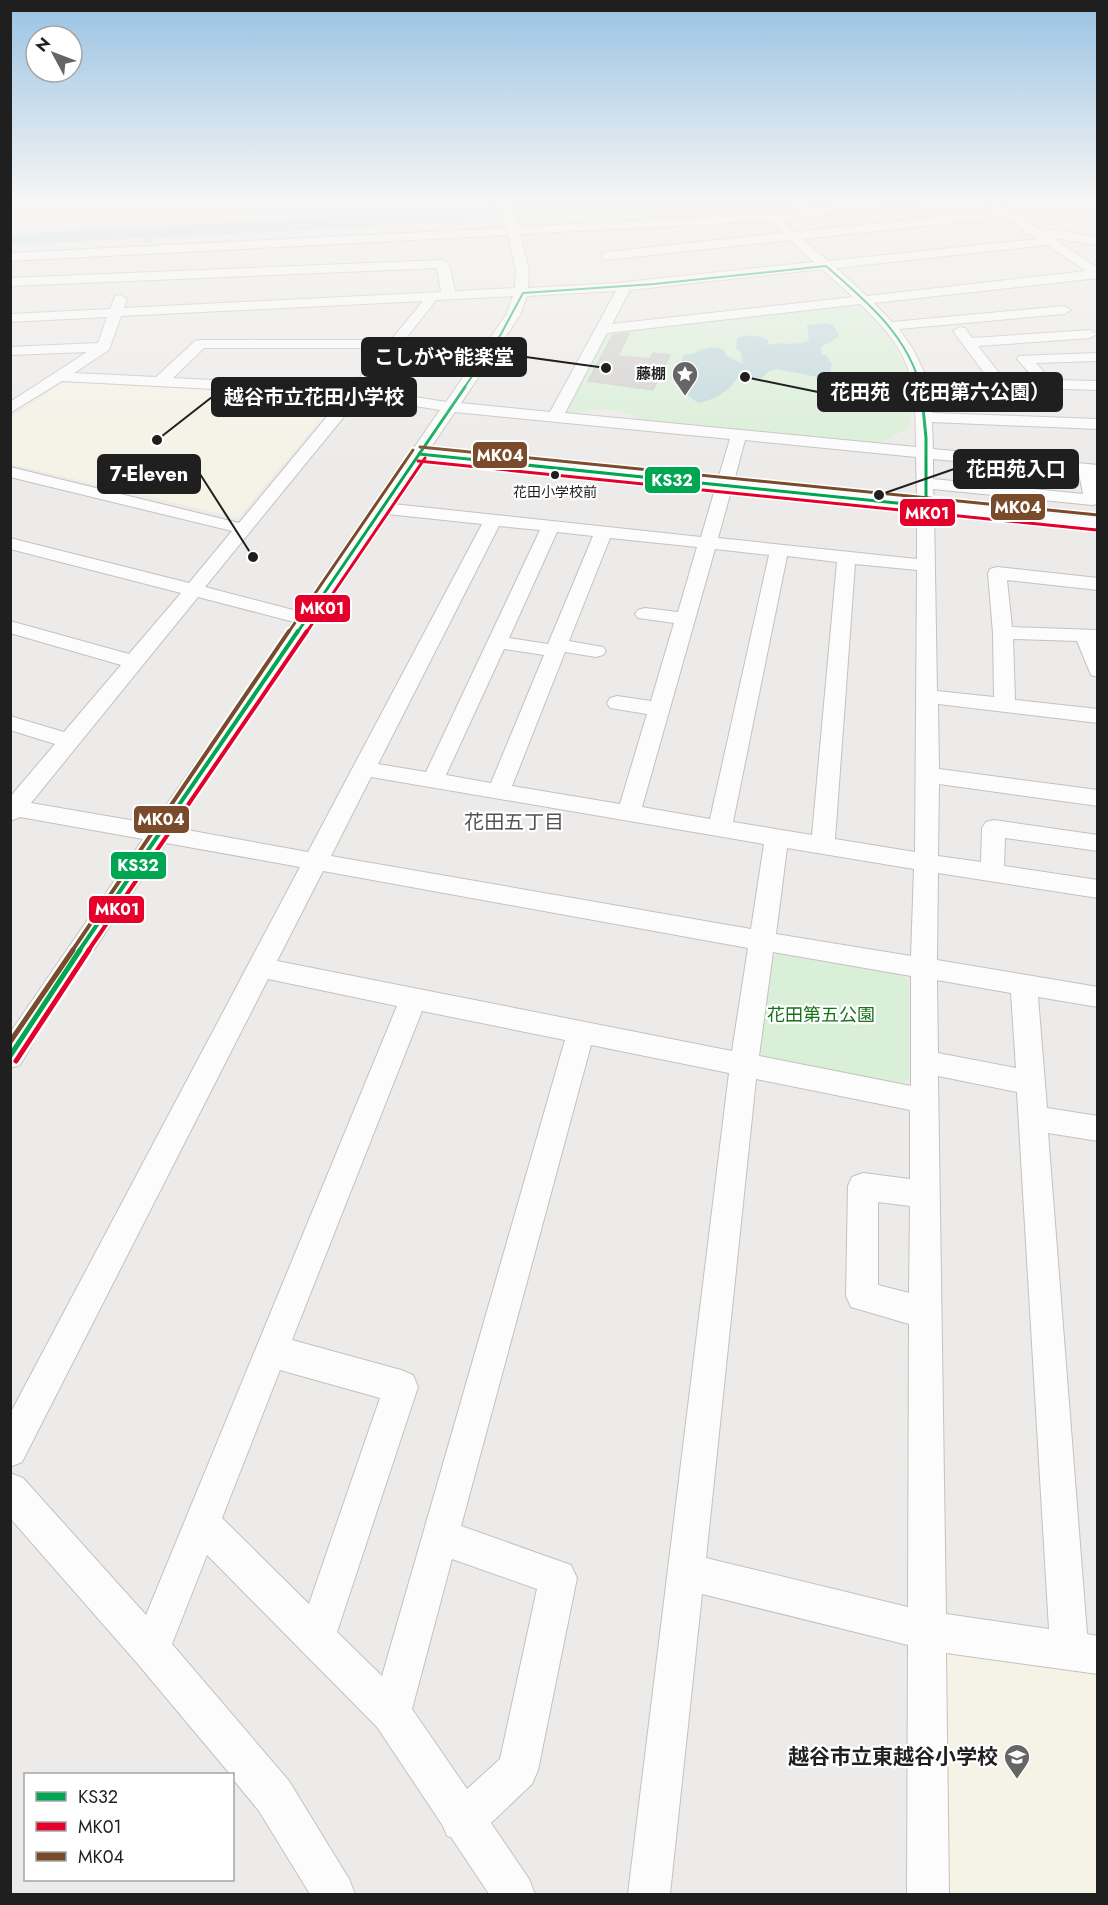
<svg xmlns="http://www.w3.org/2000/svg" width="1108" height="1905" font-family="Jost,'Noto Sans JP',sans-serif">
<rect width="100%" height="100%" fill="#edebe9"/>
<g fill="#f5f3e6">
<polygon points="68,379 343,393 238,518 11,464 11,417"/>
<polygon points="936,1640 1097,1665 1097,1894 938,1894"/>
</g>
<polygon fill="#ecebdd" points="33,200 211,200 180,212 104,216 104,202 71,205 69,202 30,204"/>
<g fill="#d9efd7">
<path d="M848 305C879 312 904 354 909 384 911 399 911 413 910 427L880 443 642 420C628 413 611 408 594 410 584 411 577 414 565 413L607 332Z"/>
<polygon points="779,952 900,974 909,982 909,1079 900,1085 766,1060 758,1051 770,960"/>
</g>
<g fill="#c0d8dc">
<polygon points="661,200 811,200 759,205 760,209 754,210 746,206 155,238 150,243 145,243 142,238 11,245 11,234 428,212 430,209 435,212 555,203 565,206"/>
<path d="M826 323 834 325 839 337 821 347 822 355H826L832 364 828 379 776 369C757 373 767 389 739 374 732 390 715 400 698 403L682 391 694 383 696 378 680 363 685 354C695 358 703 341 724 350L727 356 743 364 741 353 736 348 737 338C748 334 758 335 769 340L767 345C780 341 798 347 809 340L807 325Z"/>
</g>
<polygon fill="#d2d0ce" stroke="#d0cdca" stroke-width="1.5" points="629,333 618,356 650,359 653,353 670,355 653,390 588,381 613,335"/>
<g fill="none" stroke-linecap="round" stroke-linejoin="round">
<g stroke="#c3c2c1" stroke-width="2">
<path id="minor" d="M499 200H597L591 203 512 207 518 227 768 214 883 200H917L911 203 782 220 795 232 996 211 986 203 994 200 1044 232 1052 230 1098 237V245L1053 238 1098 268V278L874 303 892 322 1064 306 1071 310 1064 314 899 329 913 349 926 376 988 378 953 331 960 327 965 328 972 338 1090 330 1097 334 1090 338 978 346 1003 378 1035 379 1017 359 1019 356 1098 353V361L1036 363 1051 380 1098 381V390L929 385 932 413 1098 419V429L932 422 933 449 1098 465V504L1092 505 933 489 934 501 1098 518V528L934 511 937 691 994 697 993 633 988 573 990 569 997 567 1098 578V590L1007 580 1012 627 1098 630V677L1091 675 1077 641 1013 639 1015 700 1098 709V723L938 704 939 769 1098 790V806L939 784 938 856 981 862 982 828 986 822 994 820 1098 835V851L1005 838 1004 866 1098 880V898L938 873 937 960 1098 987V1007L1038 997 1047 1108 1098 1116V1141L1048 1133 1087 1634 1098 1636V1674L946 1653 949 1894H907L908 1645 702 1594 670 1894H628L729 1073 591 1045 461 1526 571 1565 577 1578 538 1770 532 1784 491 1823 529 1879 535 1894H489L451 1837 447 1836 443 1826 377 1727 207 1555 172 1644 289 1781 349 1879 355 1894H310L259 1811 232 1778V1774H230L137 1663 10 1518V1473L23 1478 146 1615 397 1006 268 979 22 1462 10 1467V1414L300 867 166 843 49 1016 20 1065 10 1068V1033L143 839 20 817 10 821V797L55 744 10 730V716L64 732 121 665 10 633V621L129 654 181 593 10 549V538L189 583 232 531 10 477V467L239 523 344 396 62 381 10 413V402L87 352 10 355V347L98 343 107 317 10 322V314L110 309 115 296 120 295 127 299 124 308 441 292 437 268 10 286V278L443 260 449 264 455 291 515 288 516 270 508 235 10 261V253L506 228ZM1005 217 1037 239 828 261 803 239ZM770 221 783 233 606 252 600 256 606 260 790 240 814 262 617 283 528 288 529 270 520 234ZM1047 245 1086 271 867 296 836 268ZM822 269 853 297 612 324 630 290ZM616 291 550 412 461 403 520 315 527 296ZM513 296 506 315 446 402 366 389 436 300ZM423 301 391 340H200L195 341 156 377 74 373 109 350 121 316ZM860 304C913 354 916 378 916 447L565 413 607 333ZM204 348H384L352 387 173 378ZM360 397 440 410 301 612 205 587ZM455 412 730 439 718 479 429 450ZM745 440 916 457 917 499 734 481ZM423 459 715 489 701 537 393 504ZM933 459 1079 473 1083 494 933 479ZM731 491 917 510V559L718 538ZM387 514 482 524 308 852 176 828ZM499 526 540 530 426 772 378 764ZM557 532 593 536 548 644 509 638ZM610 538 697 547 678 612 645 608 638 610 635 614 638 618 674 623 651 701 617 696 610 698 607 703 610 708 647 714 620 804 512 786 565 652 596 657 603 655 606 651 603 647 569 641ZM715 549 769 555 710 819 642 807ZM787 556 837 562 812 835 733 822ZM855 564 917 570 915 852 835 839ZM198 597 294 622 153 824 31 803ZM504 649 544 655 491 783 446 775ZM371 777 764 844 751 929 331 856ZM787 848 914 869 911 956 776 934ZM323 871 748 948 732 1051 277 961ZM773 952 911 976V1086L759 1056ZM937 980 1011 993 1016 1068 938 1053ZM422 1011 565 1040 382 1676 337 1632 418 1387 413 1375 401 1370 292 1340ZM938 1076 1017 1092 1049 1629 946 1614ZM756 1079 910 1110V1179L863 1173 852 1177 848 1186 846 1296 851 1307 909 1324 908 1607 706 1558ZM878 1202 910 1206 909 1293 878 1285ZM280 1370 380 1398 309 1604 222 1518ZM452 1559 537 1589 500 1759 467 1789 412 1709Z"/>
</g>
<use href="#minor" fill="#fcfcfc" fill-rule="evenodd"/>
<g stroke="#fff" stroke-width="4.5">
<g id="bus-1-far3">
<path d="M523 293 654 284 826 266C867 302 907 334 921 388"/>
<polyline points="464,388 501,334 523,293"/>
</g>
</g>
<g stroke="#fff" stroke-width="6">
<g id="bus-1-far2">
<polyline points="921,387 926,438 926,506"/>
<polyline points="419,454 926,506"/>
<polyline points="297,633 465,387"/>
</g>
</g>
<g stroke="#fff" stroke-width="8">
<polyline id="bus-1-far1" points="79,951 298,631"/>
</g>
<g stroke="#fff" stroke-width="10">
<polyline id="bus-1" points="10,1056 80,950"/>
</g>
<g stroke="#fff" stroke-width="6">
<g id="bus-2-far2">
<polyline points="418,461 1097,530"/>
<polyline points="306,633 425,458"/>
</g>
</g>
<g stroke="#fff" stroke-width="8">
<polyline id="bus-2-far1" points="88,951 307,631"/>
</g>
<g stroke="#fff" stroke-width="10">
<polyline id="bus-2" points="16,1061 89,950"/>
</g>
<g stroke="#fff" stroke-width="6">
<g id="bus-3-far2">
<polyline points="420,447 1098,515"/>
<polyline points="288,633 413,450"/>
</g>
</g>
<g stroke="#fff" stroke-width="8">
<polyline id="bus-3-far1" points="72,951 289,631"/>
</g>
<g stroke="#fff" stroke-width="10">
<polyline id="bus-3" points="10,1042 73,950"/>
</g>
<use href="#bus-1-far3" stroke="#00a651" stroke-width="2"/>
<use href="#bus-1-far2" stroke="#00a651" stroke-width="3"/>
<use href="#bus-1-far1" stroke="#00a651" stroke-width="4"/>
<use href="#bus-1" stroke="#00a651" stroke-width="5"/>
<use href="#bus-2-far2" stroke="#e4002b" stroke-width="3"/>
<use href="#bus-2-far1" stroke="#e4002b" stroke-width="4"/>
<use href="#bus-2" stroke="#e4002b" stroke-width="5"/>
<use href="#bus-3-far2" stroke="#7a4b2a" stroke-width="3"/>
<use href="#bus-3-far1" stroke="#7a4b2a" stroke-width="4"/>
<use href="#bus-3" stroke="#7a4b2a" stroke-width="5"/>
</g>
<linearGradient id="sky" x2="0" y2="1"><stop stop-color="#98c2e3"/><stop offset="0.43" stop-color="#f7f6f5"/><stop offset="1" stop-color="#f7f6f5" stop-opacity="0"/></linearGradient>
<rect width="1108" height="467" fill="url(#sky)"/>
<defs>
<g id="sight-pin" transform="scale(1.35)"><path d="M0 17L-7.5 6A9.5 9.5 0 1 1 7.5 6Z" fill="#676666" stroke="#fff"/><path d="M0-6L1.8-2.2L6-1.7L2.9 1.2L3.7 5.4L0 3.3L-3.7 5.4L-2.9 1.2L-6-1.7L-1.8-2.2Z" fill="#fff"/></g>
<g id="school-pin" transform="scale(1.35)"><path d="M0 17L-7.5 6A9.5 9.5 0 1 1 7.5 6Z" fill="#676666" stroke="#fff"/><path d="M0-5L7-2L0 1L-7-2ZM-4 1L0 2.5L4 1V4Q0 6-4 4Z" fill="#fff"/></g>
</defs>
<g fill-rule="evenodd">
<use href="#sight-pin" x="685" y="374"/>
<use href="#school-pin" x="1017" y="1757"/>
</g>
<circle fill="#1f1f1f" stroke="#fff" stroke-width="2" cx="555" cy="475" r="5"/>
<g text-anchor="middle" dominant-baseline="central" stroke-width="4.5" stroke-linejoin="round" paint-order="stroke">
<g font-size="14" fill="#1f1f1f" stroke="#fff">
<text x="555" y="492">花田小学校前</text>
</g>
<g font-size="15" font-weight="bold" fill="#1f1f1f" stroke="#fff" text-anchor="end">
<text x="666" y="374">藤棚</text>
</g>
<g font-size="18" fill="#18721a" stroke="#fff">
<text x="821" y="1015">花田第五公園</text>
</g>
<g font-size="20" fill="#525252" stroke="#fff">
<text x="514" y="822">花田五丁目</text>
</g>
<g font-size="21" font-weight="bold" fill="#1f1f1f" stroke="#fff" text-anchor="end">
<text x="998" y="1757">越谷市立東越谷小学校</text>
</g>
</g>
<path fill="none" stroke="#1f1f1f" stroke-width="2" d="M606 368L526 357M745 377L818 392M157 440L212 397M879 495L954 469M253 557L200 474"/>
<g fill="#1f1f1f" stroke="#fff" stroke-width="2">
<circle cx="606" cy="368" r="6"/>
<circle cx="745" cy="377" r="6"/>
<circle cx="157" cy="440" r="6"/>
<circle cx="879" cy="495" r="6"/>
<circle cx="253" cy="557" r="6"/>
</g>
<g fill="#1f1f1f" stroke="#1f1f1f" stroke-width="2">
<rect x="362" y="338" width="164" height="38" rx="6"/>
<rect x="818" y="373" width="244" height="38" rx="6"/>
<rect x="212" y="378" width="204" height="38" rx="6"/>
<rect x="954" y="450" width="124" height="38" rx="6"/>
<rect x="98" y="455" width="102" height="38" rx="6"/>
</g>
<g font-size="20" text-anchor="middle" font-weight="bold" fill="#fff">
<text x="444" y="364">こしがや能楽堂</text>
<text x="940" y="399">花田苑（花田第六公園）</text>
<text x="314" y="404">越谷市立花田小学校</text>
<text x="1016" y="476">花田苑入口</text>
<text x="149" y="481">7-Eleven</text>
</g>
<g stroke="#fff" stroke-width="2">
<rect x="472" y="441" width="56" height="28" rx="6" fill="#7a4b2a"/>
<rect x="644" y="466" width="57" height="28" rx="6" fill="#00a651"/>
<rect x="990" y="493" width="56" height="28" rx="6" fill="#7a4b2a"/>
<rect x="899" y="498" width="57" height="29" rx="6" fill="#e4002b"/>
<rect x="294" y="594" width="57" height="29" rx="6" fill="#e4002b"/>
<rect x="133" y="805" width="57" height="29" rx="6" fill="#7a4b2a"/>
<rect x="110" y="851" width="57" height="29" rx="6" fill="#00a651"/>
<rect x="88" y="895" width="57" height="29" rx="6" fill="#e4002b"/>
</g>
<g font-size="16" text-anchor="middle" font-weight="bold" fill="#fff">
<text x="500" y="461">MK04</text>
<text x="672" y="486">KS32</text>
<text x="1018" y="513">MK04</text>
<text x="927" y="519">MK01</text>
<text x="322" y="614">MK01</text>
<text x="161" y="825">MK04</text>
<text x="138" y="871">KS32</text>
<text x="117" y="915">MK01</text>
</g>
<rect width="1108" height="1905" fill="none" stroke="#1f1f1f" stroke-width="24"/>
<rect x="24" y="1773" width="210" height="108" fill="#ffffff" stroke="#a5a5a5" stroke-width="1.5"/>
<rect x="36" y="1792" width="30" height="9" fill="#00a651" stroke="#a5a5a5" stroke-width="1.5"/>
<text x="78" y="1803" font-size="18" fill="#1f1f1f">KS32</text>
<rect x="36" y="1822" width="30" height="9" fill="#e4002b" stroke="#a5a5a5" stroke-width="1.5"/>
<text x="78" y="1833" font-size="18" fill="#1f1f1f">MK01</text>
<rect x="36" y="1852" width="30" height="9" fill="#7a4b2a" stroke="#a5a5a5" stroke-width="1.5"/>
<text x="78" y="1863" font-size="18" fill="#1f1f1f">MK04</text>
<g transform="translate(54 54) rotate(311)"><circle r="28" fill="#ffffff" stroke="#a5a5a5" stroke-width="1.5"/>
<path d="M0-4.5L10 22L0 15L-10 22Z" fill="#676666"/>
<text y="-9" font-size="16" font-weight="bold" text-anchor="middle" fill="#1f1f1f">N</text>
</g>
</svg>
